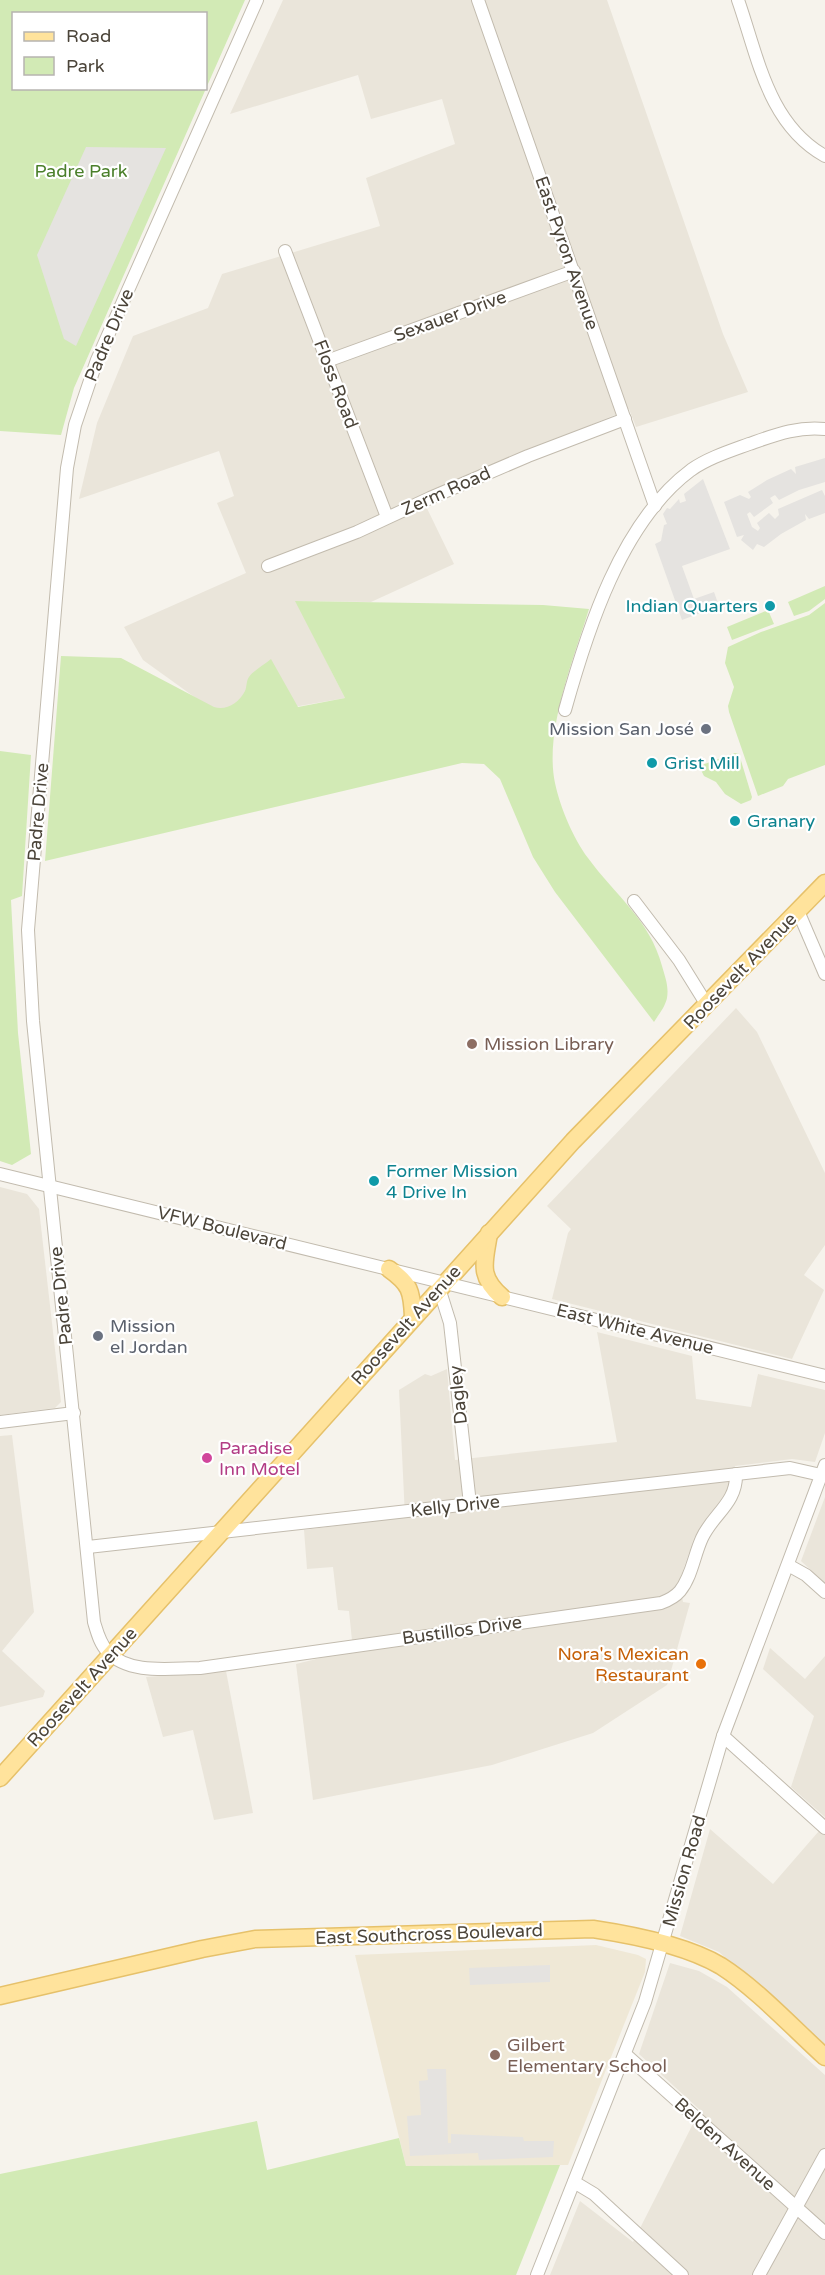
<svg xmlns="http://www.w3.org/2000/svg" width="825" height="2275" font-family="'Varela Round',sans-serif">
<rect width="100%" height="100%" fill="#f6f3ec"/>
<g fill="#eae5da">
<polygon points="283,0 607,0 723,334 748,392 636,427 629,409 421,496 454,564 371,602 296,601 345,698 225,719 143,660 124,627 246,573 217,503 234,496 219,451 79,499 97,423 133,336 208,308 222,274 380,226 366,178 455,144 442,99 371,119 358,75 230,114"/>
<polygon points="736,1008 757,1032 825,1173 825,1245 804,1275 824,1290 792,1359 552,1299 568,1233 571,1229 547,1206"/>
<polygon points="0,1187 27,1194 39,1209 61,1402 55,1408 0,1415"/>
<polygon points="597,1332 692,1356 696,1399 751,1407 758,1374 825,1390 825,1433 815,1462 792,1459 735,1466 728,1492 694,1538 679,1582 683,1602 690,1603 667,1685 593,1733 492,1765 313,1800 296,1664 353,1650 349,1611 338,1610 333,1567 307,1569 304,1530 405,1517 399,1390 425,1374 431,1376 447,1369 455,1460 617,1442"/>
<polygon points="12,1435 34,1612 2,1651 45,1691 43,1697 0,1707 0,1436"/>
<polygon points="825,1497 825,1583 801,1561"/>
<polygon points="770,1648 805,1679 825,1656 825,1817 791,1787 814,1716 763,1669"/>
<polygon points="226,1671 253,1813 214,1820 193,1730 163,1737 146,1677"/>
<polygon points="825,1824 825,2045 719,1952 680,1936 710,1829 773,1884"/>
<polygon points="670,1963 699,1971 727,1987 825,2075 825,2275 550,2275 580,2201 633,2242 700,2110 639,2054"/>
</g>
<polygon fill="#efe8d6" points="596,1945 638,1955 646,1959 645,1972 568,2165 406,2166 355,1955"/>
<g fill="#d2eab5" fill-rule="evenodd">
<path d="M0 0H245L74 388 61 435 0 431ZM14 14H206V88H14Z"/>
<polygon points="825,586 825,599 809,611 794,616 788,602"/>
<path d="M295 601 543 605 589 609C574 658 544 731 555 783 560 807 573 838 588 858 615 895 650 920 662 966 665 977 669 986 667 998 665 1007 659 1014 654 1022L555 892 533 857 500 779 484 764 462 763 45 861 61 656 121 658 214 707C226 711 239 703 245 691 247 687 246 681 249 677 254 670 264 665 271 659L298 707 345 698Z"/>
<polygon points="825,603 825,765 788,779 783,786 758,796 729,712 728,706 734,687 725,663 728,647 761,632 809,615"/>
<polygon points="768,610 774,624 732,640 727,627"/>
<polygon points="0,751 31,755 22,896 11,900 18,1033 31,1154 12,1165 0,1161"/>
<polygon points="735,753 739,754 752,797 751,800 741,804 725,794 716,782 704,776 699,766"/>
<polygon points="257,2121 267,2170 399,2138 406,2166 560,2165 516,2275 0,2275 0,2174"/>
</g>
<g fill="#e5e3e0">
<polygon points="86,147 166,148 76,346 64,339 37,255"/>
<polygon points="825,458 825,482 799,490 779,500 775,495 770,498 773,503 754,517 750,512 747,514 752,527 758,531 760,528 757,523 769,513 775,519 779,515 778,509 822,490 825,496 825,513 809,519 805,514 806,520 781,534 764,547 757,544 753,550 741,540 744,535 737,537 724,502 740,495 749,499 751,497 748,492 767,480 791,469 796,474 795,467"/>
<polygon points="703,479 730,549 682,566 694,599 714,592 719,606 682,620 655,544 661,541 664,525 667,524 663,514 667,508 670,509 679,499 680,503 686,501 684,494"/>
<polygon points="550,1965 550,1982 470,1985 469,1968"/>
<polygon points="427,2069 446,2069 448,2143 451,2143 451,2134 523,2137 524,2141 554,2141 553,2157 479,2160 478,2153 410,2156 407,2116 421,2115 419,2081 428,2080"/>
</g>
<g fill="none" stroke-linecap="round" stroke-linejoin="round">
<g stroke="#c2bbae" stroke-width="14">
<g id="minor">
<path d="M257 0 97 360 75 425 67 468 28 930 33 1021 94 1622C97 1632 100 1644 108 1652 129 1675 171 1668 200 1668L661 1603C669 1600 675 1597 680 1591 692 1576 694 1555 702 1538 713 1514 737 1503 736 1474"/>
<polyline points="478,0 655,506"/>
<path d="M738 0C758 57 768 124 825 156"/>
<polyline points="285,251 387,517"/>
<polyline points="327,361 574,271"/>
<polyline points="268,566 357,532 430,498 528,456 625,419"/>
<path d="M565 710C587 631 621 522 691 470 708 458 730 451 749 444 775 435 798 426 825 429"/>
<polyline points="634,901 679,960 707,1005"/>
<polyline points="798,911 825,974"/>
<polyline points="0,1174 825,1376"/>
<polyline points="439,1288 450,1323 470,1504"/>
<polyline points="0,1422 74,1413"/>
<polyline points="88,1547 790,1468 821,1475"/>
<polyline points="788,1565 806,1575 825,1592"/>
<polyline points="723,1736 825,1828"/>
<polyline points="625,2054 825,2233"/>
<polyline points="574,2182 594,2194 682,2275"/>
<polyline points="537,2275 645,2002 723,1736 825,1465"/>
<polyline points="759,2275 825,2155"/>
</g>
</g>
<g stroke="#e6c16a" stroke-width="19">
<g id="major">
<path d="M489 1233C485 1262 477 1275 502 1297"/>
<path d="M389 1269C410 1284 412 1291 413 1317"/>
<polyline points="0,1778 573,1141 825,883"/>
<path d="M0 1996 202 1949 255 1939 593 1929C633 1935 686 1945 721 1966 757 1989 793 2028 825 2057"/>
</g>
</g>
<use href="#minor" stroke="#fff" stroke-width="12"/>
<use href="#major" stroke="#ffe39c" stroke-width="16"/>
</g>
<g fill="#0f9aa8" stroke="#fff" stroke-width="2">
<circle cx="770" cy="606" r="6"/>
<circle cx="652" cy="763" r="6"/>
<circle cx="735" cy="821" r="6"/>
<circle cx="374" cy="1181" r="6"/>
</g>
<g fill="#6b7280" stroke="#fff" stroke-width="2">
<circle cx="706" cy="729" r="6"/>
<circle cx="98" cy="1336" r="6"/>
</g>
<g fill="#8d6e63" stroke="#fff" stroke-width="2">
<circle cx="472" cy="1044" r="6"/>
<circle cx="495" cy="2055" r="6"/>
</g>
<circle fill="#d1479c" stroke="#fff" stroke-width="2" cx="207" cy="1458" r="6"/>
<circle fill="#e8710a" stroke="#fff" stroke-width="2" cx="701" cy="1664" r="6"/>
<g text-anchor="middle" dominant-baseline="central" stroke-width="4.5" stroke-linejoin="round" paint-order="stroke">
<g font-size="18" fill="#4a7f2a" stroke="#fff">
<text x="81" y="171">Padre Park</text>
</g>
<g font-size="18" fill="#4b4439" stroke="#fff">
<text transform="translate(567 253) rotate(71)">East Pyron Avenue</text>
<text transform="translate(450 316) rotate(-20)">Sexauer Drive</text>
<text transform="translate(109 335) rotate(-67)">Padre Drive</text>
<text transform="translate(336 384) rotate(69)">Floss Road</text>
<text transform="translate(446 491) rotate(-24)">Zerm Road</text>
<text transform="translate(38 812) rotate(-85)">Padre Drive</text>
<text transform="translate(740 971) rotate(-46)">Roosevelt Avenue</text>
<text transform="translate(222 1228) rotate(14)">VFW Boulevard</text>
<text transform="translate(61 1296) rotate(-96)">Padre Drive</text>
<text transform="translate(406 1325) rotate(-48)">Roosevelt Avenue</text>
<text transform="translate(635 1329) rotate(14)">East White Avenue</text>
<text transform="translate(458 1395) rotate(-96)">Dagley</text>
<text transform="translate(455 1506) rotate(-6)">Kelly Drive</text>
<text transform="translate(462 1630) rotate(-8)">Bustillos Drive</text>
<text transform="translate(82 1687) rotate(-48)">Roosevelt Avenue</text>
<text transform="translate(684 1871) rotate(-74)">Mission Road</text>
<text transform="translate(429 1934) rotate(-2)">East Southcross Boulevard</text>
<text transform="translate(725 2144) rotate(42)">Belden Avenue</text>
</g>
<g font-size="18" fill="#0d838f" stroke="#fff" text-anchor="start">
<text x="758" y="606" text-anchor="end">Indian Quarters</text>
<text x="664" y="763">Grist Mill</text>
<text x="747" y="821">Granary</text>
<text x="386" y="1171">Former Mission<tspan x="386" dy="21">4 Drive In</tspan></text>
</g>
<g font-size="18" fill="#5b616d" stroke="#fff" text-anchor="end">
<text x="694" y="729">Mission San José</text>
<text x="110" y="1326" text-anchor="start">Mission<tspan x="110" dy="21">el Jordan</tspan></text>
</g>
<g font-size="18" fill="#785e54" stroke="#fff" text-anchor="start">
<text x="484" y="1044">Mission Library</text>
<text x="507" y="2045">Gilbert<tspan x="507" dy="21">Elementary School</tspan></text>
</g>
<g font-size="18" fill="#b23c85" stroke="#fff" text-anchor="start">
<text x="219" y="1448">Paradise<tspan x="219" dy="21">Inn Motel</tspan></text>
</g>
<g font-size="18" fill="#c56008" stroke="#fff" text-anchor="end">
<text x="689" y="1654">Nora's Mexican<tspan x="689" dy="21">Restaurant</tspan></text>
</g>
</g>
<rect x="12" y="12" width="195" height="78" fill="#ffffff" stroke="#b7b4b0" stroke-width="1.5"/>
<rect x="24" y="32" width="30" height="9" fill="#ffe39c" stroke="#b7b4b0" stroke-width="1.5"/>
<text x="66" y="42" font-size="18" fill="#4b4439">Road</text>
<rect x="24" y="57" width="30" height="18" fill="#d2eab5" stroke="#b7b4b0" stroke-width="1.5"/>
<text x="66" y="72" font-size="18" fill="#4b4439">Park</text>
</svg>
